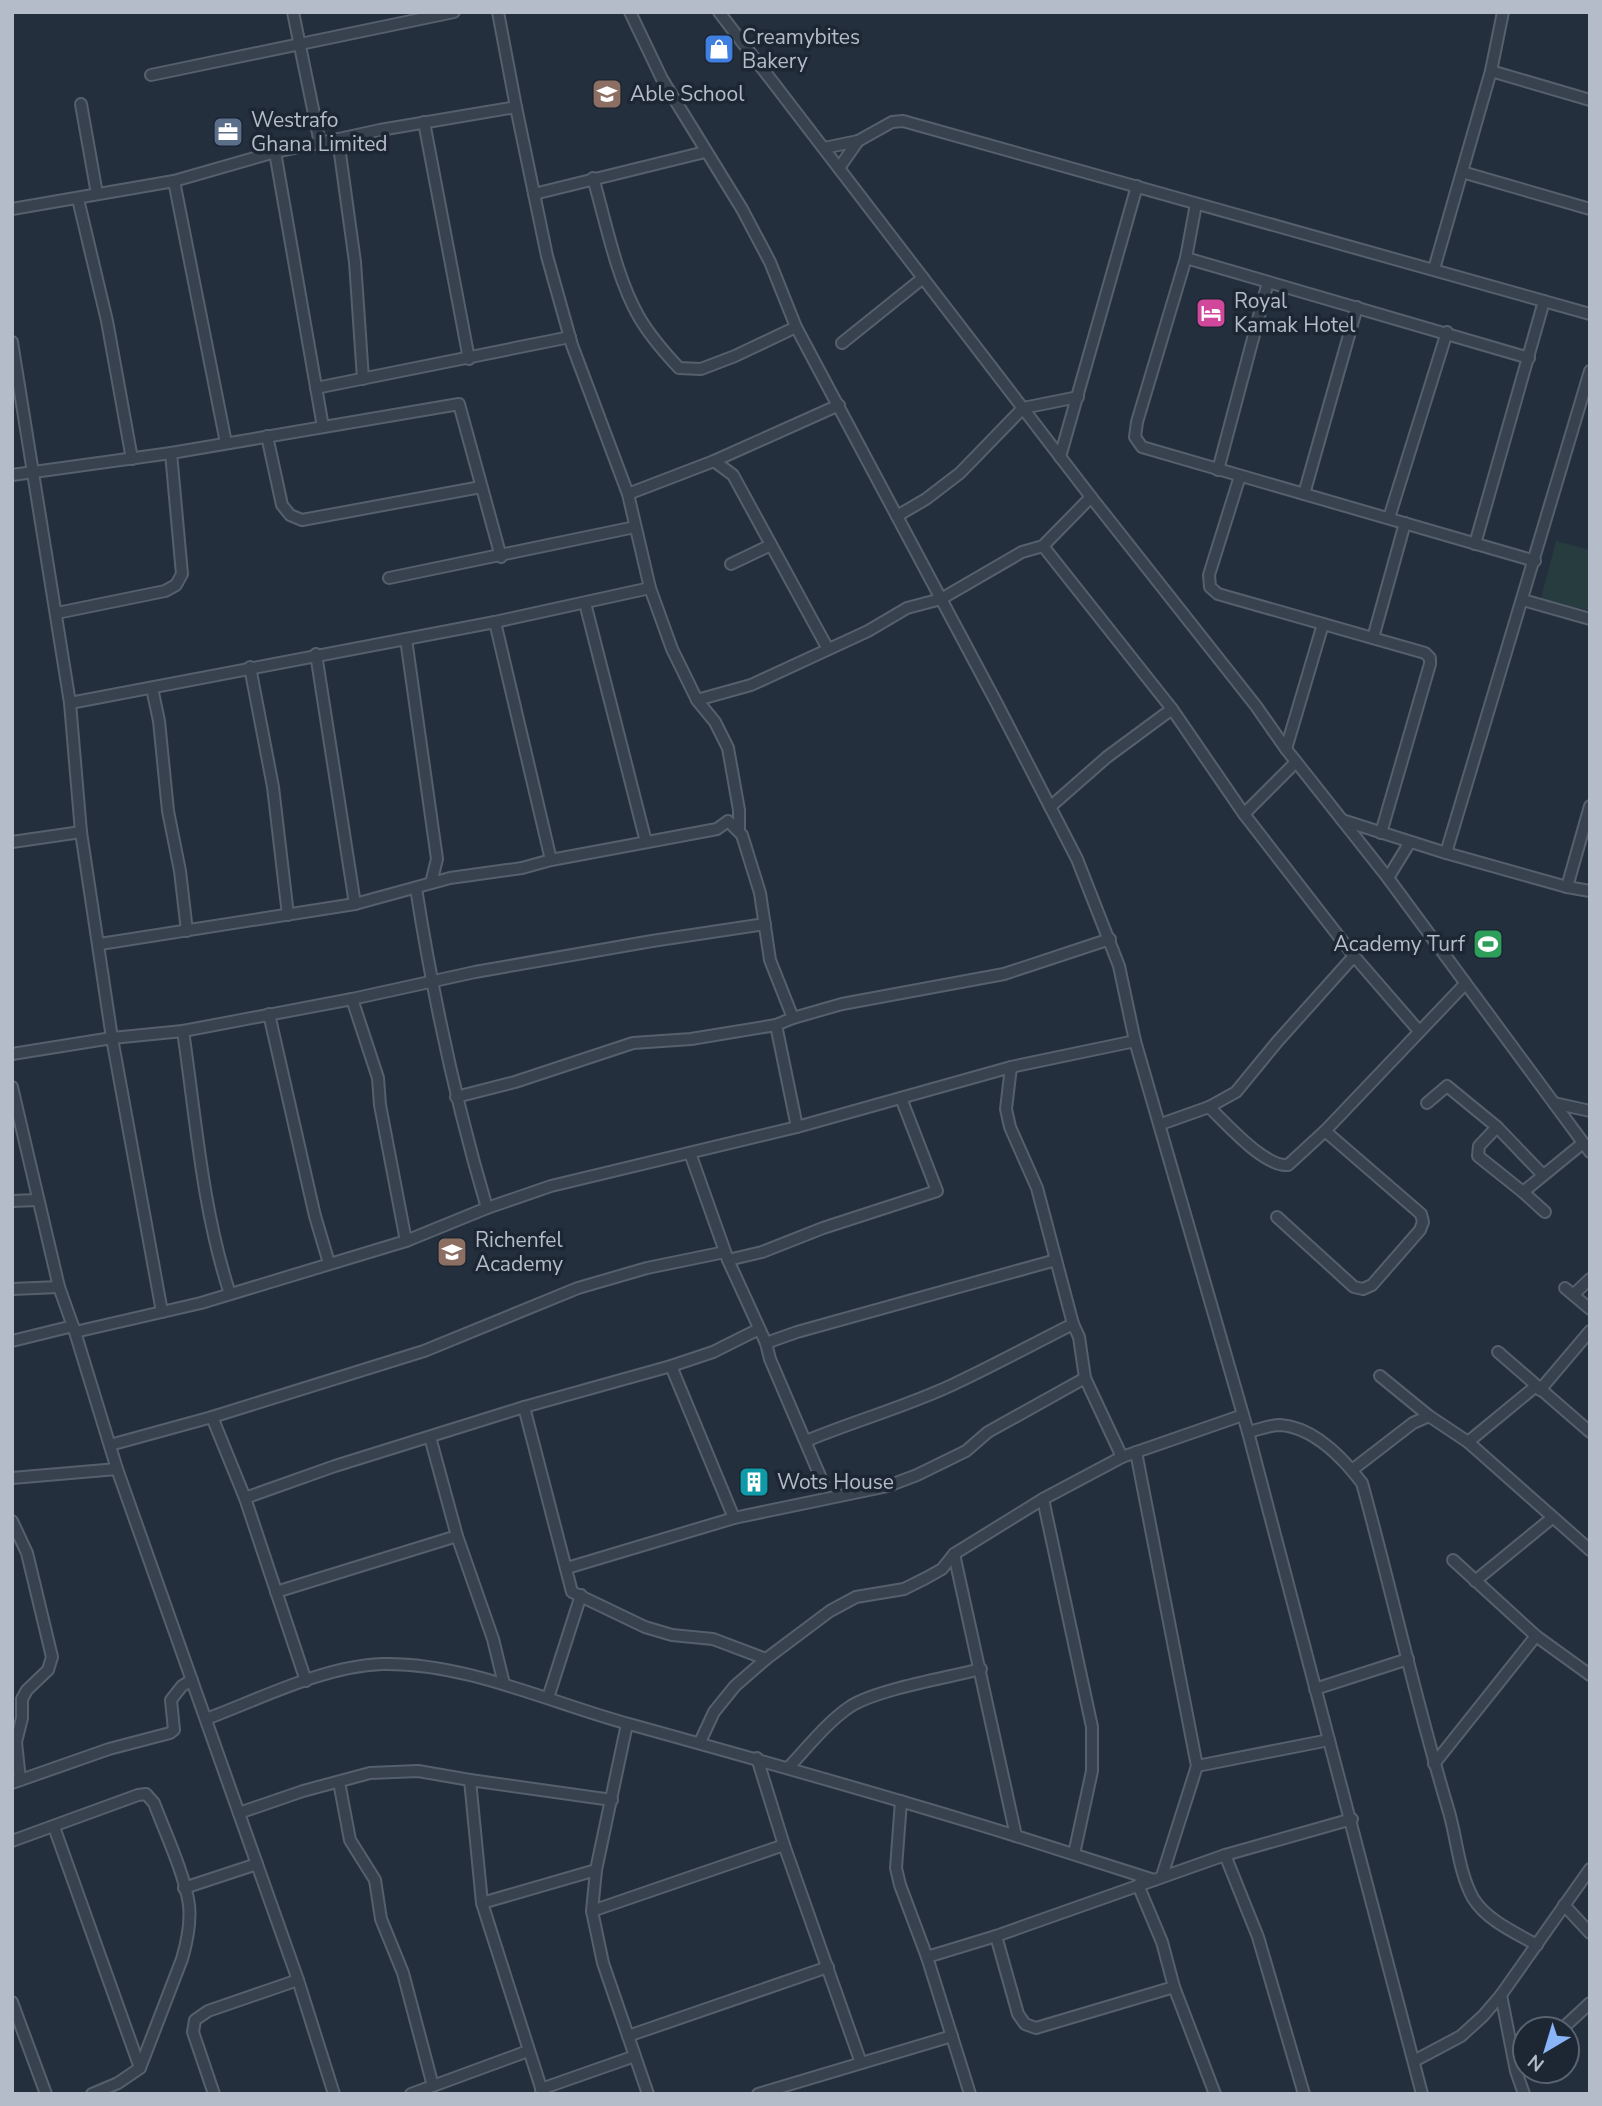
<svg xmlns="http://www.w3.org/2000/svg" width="1602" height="2106" font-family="'Nunito Sans',sans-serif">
<rect width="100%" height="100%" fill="#242f3e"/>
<g fill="#263c3f">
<polygon points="1556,541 1590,550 1590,611 1541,598"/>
<polygon points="1480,933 1500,938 1495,955 1475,949"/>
</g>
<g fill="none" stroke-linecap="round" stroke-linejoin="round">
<g stroke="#565f6c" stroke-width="14">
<g id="minor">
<polyline points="293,12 320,143 380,130 516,107 498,12"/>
<polyline points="630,12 662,79 742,209 770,262 796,327 995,700 1077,859 1119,966 1135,1041 1248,1432 1422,2094"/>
<polyline points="719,12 1091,497 1256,706 1286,749 1388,878 1590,1152"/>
<polyline points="1491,71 1590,100"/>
<polyline points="151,75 454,12"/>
<polyline points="81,104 97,194"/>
<polyline points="516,107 547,256 572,345 628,494 650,588 672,649 697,700 715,722 728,748 739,810 739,831"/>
<polyline points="424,122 469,359"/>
<polyline points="338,139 355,262 363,379"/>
<polyline points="824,148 858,141 892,122 903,121 1590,314"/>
<polyline points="275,152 323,427"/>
<polyline points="839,168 858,141"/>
<polyline points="1462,172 1590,209"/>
<path d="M593 178C606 222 616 277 639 317 650 336 664 352 679 368L701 369 735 356 796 327"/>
<polyline points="174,181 226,443"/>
<polyline points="534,194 705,152"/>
<polyline points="78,199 107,321 132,459"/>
<polyline points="1196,204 1186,258 1137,422 1135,437 1142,447 1535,561"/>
<polyline points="12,209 174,181 275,152 320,143"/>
<polyline points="1186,258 1529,358"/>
<polyline points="1434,269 1491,71 1503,12"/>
<polyline points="12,342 70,703 81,832 112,1038 162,1312"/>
<polyline points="842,343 923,278"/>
<polyline points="316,388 570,337"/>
<polyline points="267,436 282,505 290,515 302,520 481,487"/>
<polyline points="1060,457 1137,186"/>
<polyline points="714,461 733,475 828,649"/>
<polyline points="1218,470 1268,282"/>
<polyline points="12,475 171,453 459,404 501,557"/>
<polyline points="1240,476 1209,575 1210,587 1218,594 1425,653 1430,658 1430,664 1381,833"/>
<polyline points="628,494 714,461 839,405"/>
<polyline points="1304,494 1357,307"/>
<polyline points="897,516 926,499 960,473 1023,408 1078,397"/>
<polyline points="1389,518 1447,332"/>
<polyline points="1475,544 1544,301"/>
<polyline points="1043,546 1172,709 1244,814 1296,762"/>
<polyline points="731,564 771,545"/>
<polyline points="389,578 635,527"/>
<polyline points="1523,600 1590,619"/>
<polyline points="585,603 646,842"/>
<polyline points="57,613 165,591 176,585 182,574 171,453"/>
<polyline points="1373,638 1405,523"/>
<polyline points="406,639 437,859 431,883"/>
<polyline points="316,654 355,904"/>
<polyline points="250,667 273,787 288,915"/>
<polyline points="152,688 159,721 168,811 180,871 187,931"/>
<polyline points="697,700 751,685 868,631 907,608 941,599 1022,552 1043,546 1091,497"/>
<polyline points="70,703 495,622 650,588"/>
<polyline points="1286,749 1323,624"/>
<polyline points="1050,807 1107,757 1172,709"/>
<polyline points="1244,814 1354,956 1419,1031"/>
<polyline points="1342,820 1446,853 1567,887 1590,891"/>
<polyline points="12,842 81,832"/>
<polyline points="1446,853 1590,371"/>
<polyline points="551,860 717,829 728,821 742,835 760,893 770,960 793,1018"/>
<polyline points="1388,878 1410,842"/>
<polyline points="1567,887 1590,806"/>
<path d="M416 888C433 997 456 1103 487 1208"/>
<polyline points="100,944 355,904 450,878 522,868 551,860 495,622"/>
<polyline points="352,999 378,1078 380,1105 406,1241"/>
<polyline points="269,1014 315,1216 329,1263"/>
<polyline points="776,1025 797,1127"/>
<path d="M183 1031C196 1119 202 1209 230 1294"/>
<polyline points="12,1054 112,1038 183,1031 352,999 475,972 652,941 765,924"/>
<polyline points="1011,1067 1006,1109 1010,1127 1037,1188 1073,1324 1079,1337 1085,1378 1122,1457"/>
<polyline points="12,1087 59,1287 75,1332 117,1469 298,1980 334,2094"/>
<polyline points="456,1097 515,1082 633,1043 691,1039 776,1025 793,1018 842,1004 1004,974 1110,939"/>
<polyline points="1427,1103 1447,1086 1497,1127 1479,1146 1478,1156 1523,1192 1583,1143"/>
<polyline points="1554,1103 1590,1111"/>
<path d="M1209 1107C1226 1123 1264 1167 1288 1165L1325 1131 1465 984"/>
<polyline points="1161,1124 1209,1107 1236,1092 1277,1042 1354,956"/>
<polyline points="1497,1127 1543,1175"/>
<polyline points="690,1153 728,1260 766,1343 770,1359 823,1483"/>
<polyline points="1523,1192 1545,1212"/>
<polyline points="12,1201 37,1200"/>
<polyline points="1277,1217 1354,1287 1363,1289 1372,1285 1420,1230 1423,1222 1421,1214 1325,1131"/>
<polyline points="728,1260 762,1252 823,1228 937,1191 901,1098"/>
<polyline points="1565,1288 1590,1309"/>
<polyline points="12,1289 59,1287"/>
<polyline points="1574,1294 1590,1279"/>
<polyline points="75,1332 201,1303 406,1241 487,1208 551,1186 797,1127 1011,1067 1135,1041"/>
<polyline points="12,1341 73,1326"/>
<polyline points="766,1343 797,1332 1056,1260"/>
<polyline points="1498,1352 1590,1432"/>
<polyline points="671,1366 734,1518"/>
<polyline points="1380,1376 1429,1416 1468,1442 1590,1550"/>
<polyline points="1540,1390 1590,1331"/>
<polyline points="524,1407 572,1592 645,1627 672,1635 713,1639 766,1659"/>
<polyline points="212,1417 245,1498 306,1681"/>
<path d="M1248 1432C1258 1430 1269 1425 1280 1425 1313 1427 1343 1458 1362 1483 1392 1592 1416 1703 1449 1812 1457 1840 1459 1873 1473 1898 1486 1920 1516 1933 1537 1945"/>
<polyline points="430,1437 457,1536 493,1639 504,1684"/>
<path d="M806 1441C854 1421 905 1407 952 1385 993 1366 1033 1344 1073 1324"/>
<polyline points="1468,1442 1536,1386"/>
<polyline points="110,1445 212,1417 424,1351 578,1288 647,1268 725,1252"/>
<polyline points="1136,1452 1197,1766 1162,1876"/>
<polyline points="1352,1470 1413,1423 1429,1416"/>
<polyline points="12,1478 117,1469"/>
<polyline points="245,1498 335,1466 524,1407 671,1366 713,1352 759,1329"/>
<polyline points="1043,1499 1092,1727 1092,1771 1074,1854"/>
<polyline points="12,1521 27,1553 52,1657 48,1670 27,1690 22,1699 22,1718 16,1742 20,1780"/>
<polyline points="954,1554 1016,1836 1154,1880"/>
<polyline points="1453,1560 1536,1636 1590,1675"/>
<polyline points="567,1568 734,1518 888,1486 917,1475 966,1451 988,1432 1085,1378"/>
<polyline points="1475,1581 1552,1518"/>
<polyline points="276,1592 457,1536"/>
<polyline points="1315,1689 1408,1659"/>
<polyline points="548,1698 581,1595"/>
<path d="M206 1719C260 1699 324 1666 382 1664 465 1662 551 1703 629 1724 759 1760 888 1796 1016 1836"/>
<polyline points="627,1724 596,1870 592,1911 603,1963 648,2094"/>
<polyline points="700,1742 714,1712 735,1686 766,1659 830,1611 856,1597 904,1589 926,1578 942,1569 954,1554 1043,1499 1122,1457 1243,1415"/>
<polyline points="757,1758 784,1845 861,2063"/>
<polyline points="1434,1764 1536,1636"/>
<polyline points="1197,1766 1329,1740"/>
<path d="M789 1767C808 1747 827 1722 851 1706 879 1689 946 1678 981 1669"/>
<polyline points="339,1782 350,1840 375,1880 381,1919 403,1973 433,2086"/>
<polyline points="12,1783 109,1749 170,1733 174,1730 171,1700 182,1686 192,1680"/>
<polyline points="901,1801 896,1868 900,1885 927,1957 970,2094"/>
<polyline points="239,1813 303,1791 370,1773 418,1771 470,1780"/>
<polyline points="54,1827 140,2068"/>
<path d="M12 1841 138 1795 146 1794 154 1803C165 1832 185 1875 189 1905 191 1923 187 1942 182 1959L140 2068 118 2083 92 2094"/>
<polyline points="1225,1855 1258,1937 1304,2094"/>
<polyline points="1138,1885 1162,1942 1174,1987 1215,2094"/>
<polyline points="184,1888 257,1864"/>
<polyline points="482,1903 596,1870"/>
<polyline points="1564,1905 1590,1933"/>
<polyline points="592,1911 784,1845"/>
<polyline points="996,1936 1018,2014 1025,2024 1036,2028 1174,1987"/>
<polyline points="927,1957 996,1936 1225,1855 1352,1819"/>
<polyline points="1501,1995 1516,2071 1524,2094"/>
<polyline points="12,2002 46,2094"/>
<polyline points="1562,2029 1590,2003"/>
<polyline points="628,2036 828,1967"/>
<polyline points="1414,2061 1461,2036 1483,2016 1501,1995 1590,1869"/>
<polyline points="541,2089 635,2056"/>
<polyline points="214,2094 193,2032 195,2020 208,2011 298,1980"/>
<polyline points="411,2094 528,2051"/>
<polyline points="543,2094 482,1903 470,1780 612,1800"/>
<polyline points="758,2094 952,2036"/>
</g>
</g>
<use href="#minor" stroke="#38414e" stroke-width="10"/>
</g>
<defs>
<g id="shop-square" transform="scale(1.575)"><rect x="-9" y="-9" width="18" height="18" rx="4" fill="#3f7fe0" stroke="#1d2633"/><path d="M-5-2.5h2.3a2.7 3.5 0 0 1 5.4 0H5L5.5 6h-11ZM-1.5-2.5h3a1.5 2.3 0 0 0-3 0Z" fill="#fff"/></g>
<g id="school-square" transform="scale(1.575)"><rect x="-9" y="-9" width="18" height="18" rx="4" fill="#8d6e63" stroke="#1d2633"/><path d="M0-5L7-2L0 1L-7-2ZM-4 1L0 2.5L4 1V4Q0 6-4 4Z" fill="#fff"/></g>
<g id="office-square" transform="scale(1.575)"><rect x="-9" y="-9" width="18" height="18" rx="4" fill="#5c6f8a" stroke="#1d2633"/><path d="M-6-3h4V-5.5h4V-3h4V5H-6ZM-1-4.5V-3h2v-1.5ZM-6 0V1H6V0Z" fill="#fff"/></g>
<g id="hotel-square" transform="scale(1.575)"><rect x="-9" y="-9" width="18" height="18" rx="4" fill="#d1479c" stroke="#1d2633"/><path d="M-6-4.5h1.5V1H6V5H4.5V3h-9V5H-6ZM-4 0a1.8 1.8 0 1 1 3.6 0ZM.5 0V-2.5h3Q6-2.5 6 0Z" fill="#fff"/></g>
<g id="stadium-square" transform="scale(1.575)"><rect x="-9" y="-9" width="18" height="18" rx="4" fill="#2e9e5b" stroke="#1d2633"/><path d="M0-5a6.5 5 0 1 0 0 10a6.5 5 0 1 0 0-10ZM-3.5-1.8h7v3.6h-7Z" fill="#fff"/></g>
<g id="building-square" transform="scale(1.575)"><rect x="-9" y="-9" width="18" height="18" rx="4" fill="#0f9aa8" stroke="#1d2633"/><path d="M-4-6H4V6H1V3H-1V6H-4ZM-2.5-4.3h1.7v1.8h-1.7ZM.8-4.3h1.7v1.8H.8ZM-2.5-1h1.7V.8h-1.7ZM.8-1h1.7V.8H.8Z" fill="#fff"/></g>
</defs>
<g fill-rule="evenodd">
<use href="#shop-square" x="719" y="49"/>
<use href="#school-square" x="607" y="94"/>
<use href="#office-square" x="228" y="132"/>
<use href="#hotel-square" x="1211" y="313"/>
<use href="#stadium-square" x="1488" y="944"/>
<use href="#school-square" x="452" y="1252"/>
<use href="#building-square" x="754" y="1482"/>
</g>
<g text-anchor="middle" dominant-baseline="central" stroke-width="7" stroke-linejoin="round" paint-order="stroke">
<g font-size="21" fill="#b4bcc9" stroke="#1d2633" text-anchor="start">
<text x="742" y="37">Creamybites<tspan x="742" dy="24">Bakery</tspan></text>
<text x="630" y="94">Able School</text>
<text x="251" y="120">Westrafo<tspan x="251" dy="24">Ghana Limited</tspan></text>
<text x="1234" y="301">Royal<tspan x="1234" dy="24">Kamak Hotel</tspan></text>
<text x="1465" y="944" text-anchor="end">Academy Turf</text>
<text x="475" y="1240">Richenfel<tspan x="475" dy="24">Academy</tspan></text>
<text x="777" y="1482">Wots House</text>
</g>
</g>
<rect width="1602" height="2106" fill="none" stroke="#b4bcc9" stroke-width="28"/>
<g transform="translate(1546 2050) rotate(218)"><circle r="33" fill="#1d2633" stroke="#59626f" stroke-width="2"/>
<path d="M0-5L12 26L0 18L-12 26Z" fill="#8ab4f8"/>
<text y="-10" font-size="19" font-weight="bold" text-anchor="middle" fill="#b4bcc9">N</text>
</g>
</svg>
